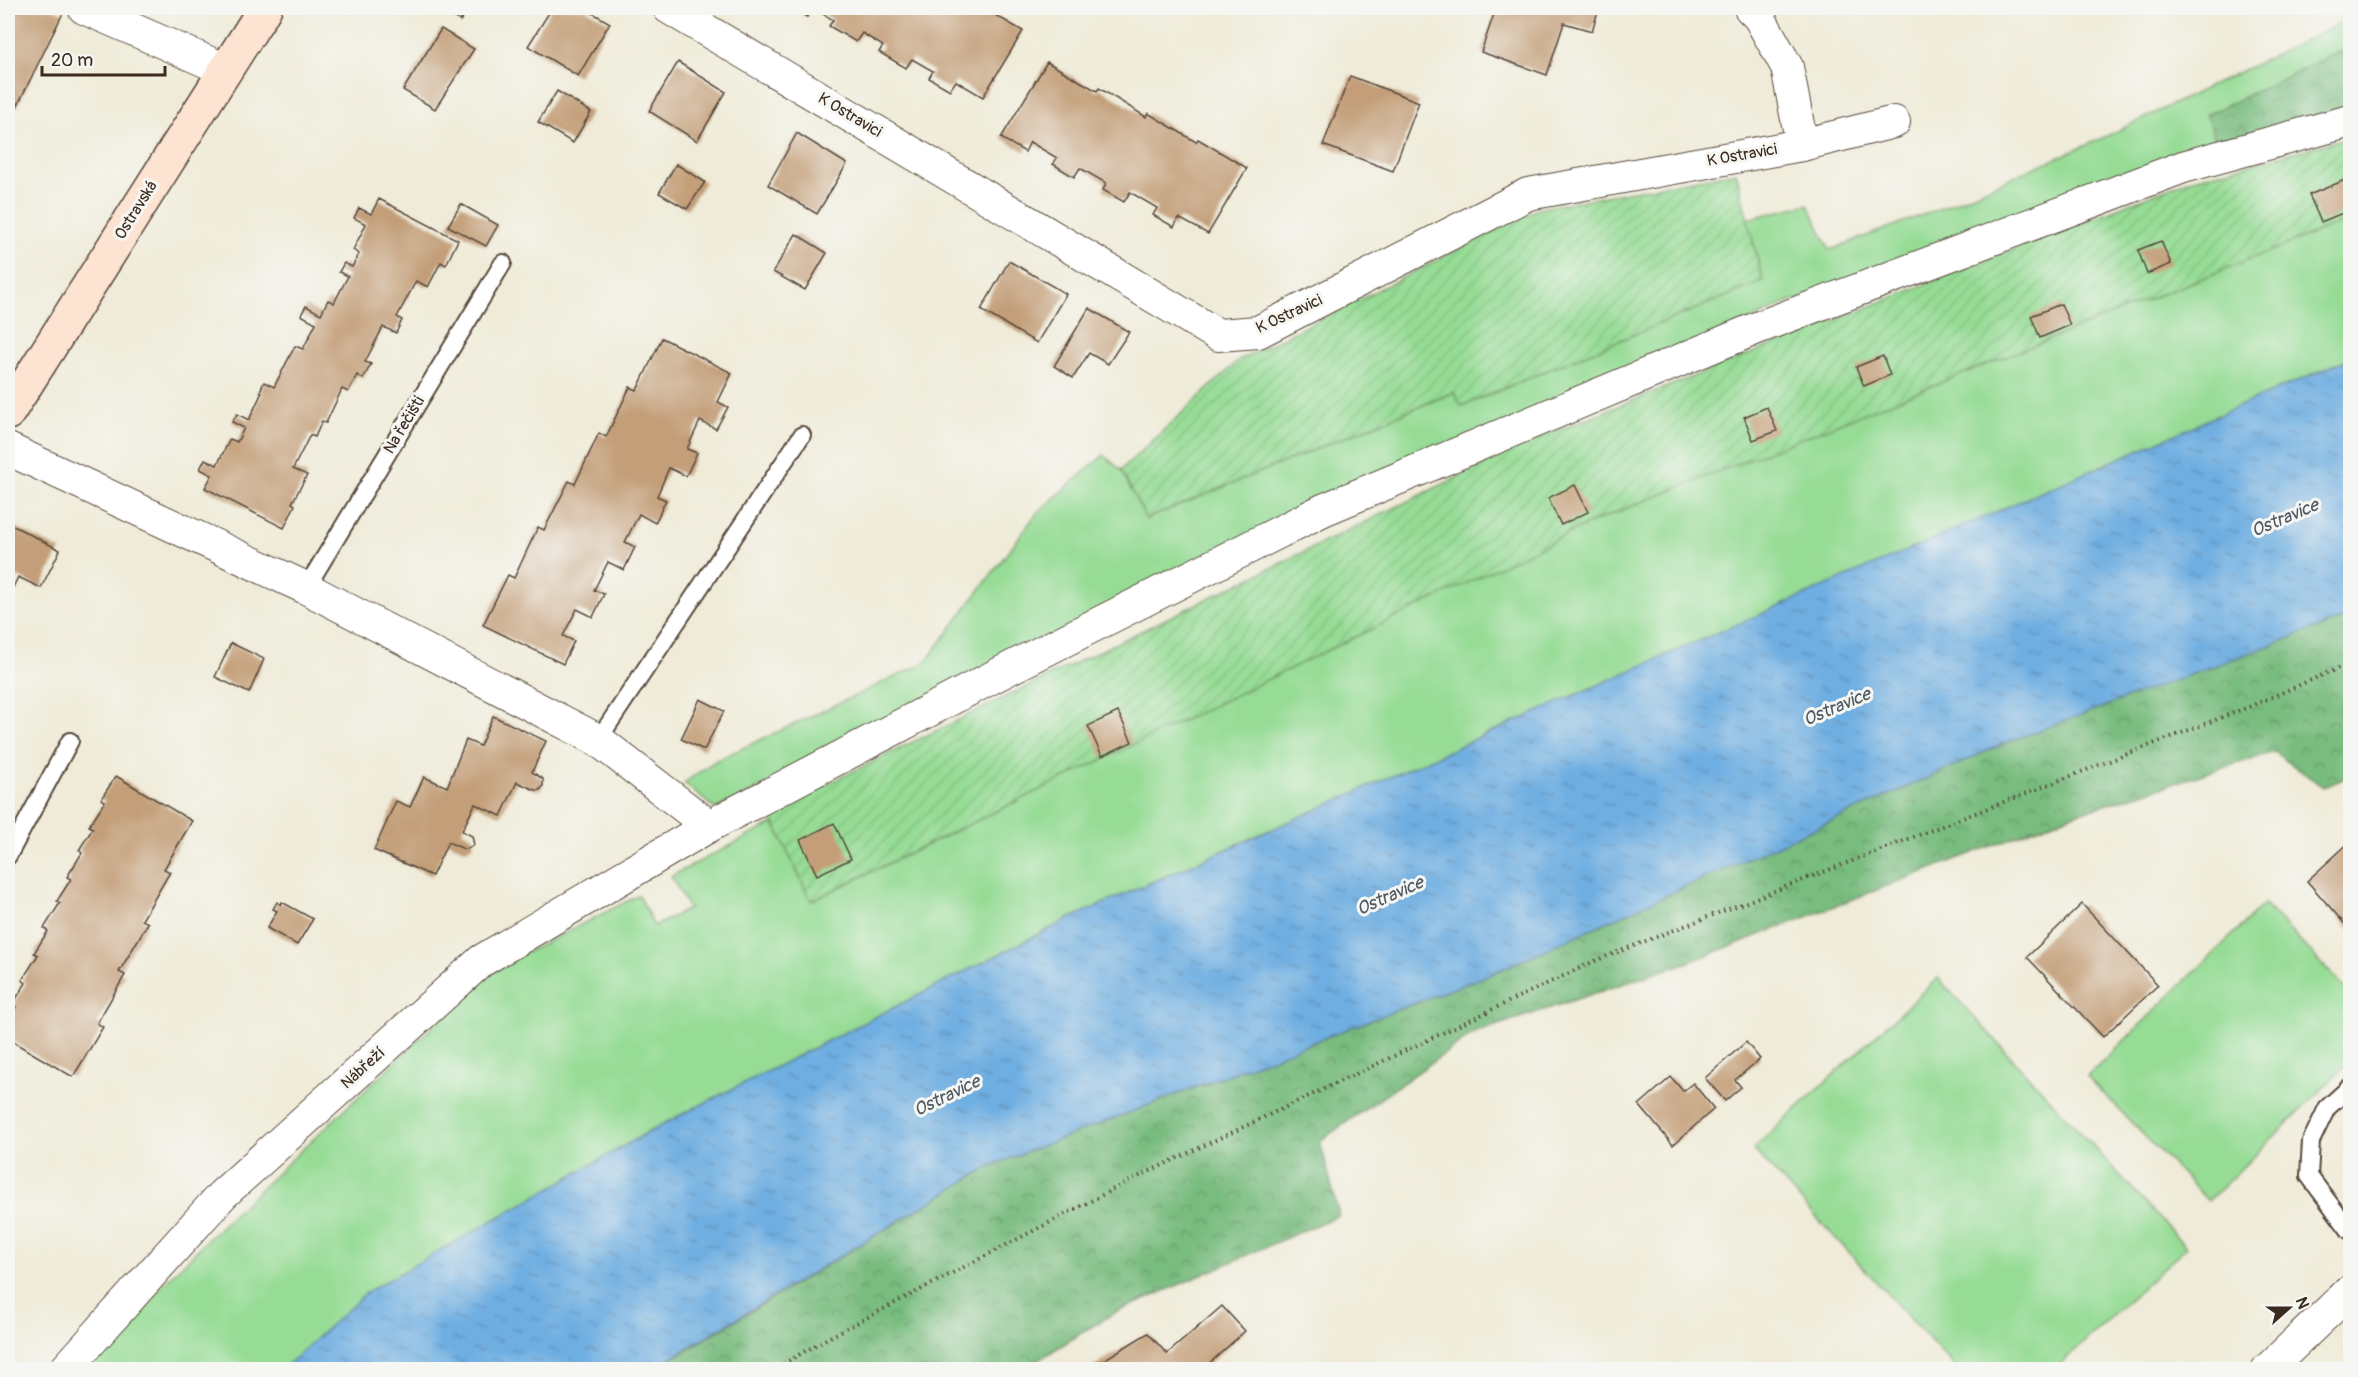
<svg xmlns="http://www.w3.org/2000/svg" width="2358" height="1377" font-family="Pangolin,sans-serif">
<defs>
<pattern id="forest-crowns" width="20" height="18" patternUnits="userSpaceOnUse" patternTransform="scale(1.5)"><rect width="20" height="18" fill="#78bc7e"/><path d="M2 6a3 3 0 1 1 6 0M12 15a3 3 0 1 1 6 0" fill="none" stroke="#649967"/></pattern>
<pattern id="garden-furrows" width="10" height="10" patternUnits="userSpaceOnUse" patternTransform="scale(1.5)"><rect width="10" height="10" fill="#96dc95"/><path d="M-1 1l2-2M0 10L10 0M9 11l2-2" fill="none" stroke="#82bd80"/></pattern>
<pattern id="water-ripples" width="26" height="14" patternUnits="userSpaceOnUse" patternTransform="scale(1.5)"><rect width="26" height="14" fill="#6eaee1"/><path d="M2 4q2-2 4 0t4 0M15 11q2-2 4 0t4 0" fill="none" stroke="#5c8eb6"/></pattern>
</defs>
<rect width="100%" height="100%" fill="#f6f6f2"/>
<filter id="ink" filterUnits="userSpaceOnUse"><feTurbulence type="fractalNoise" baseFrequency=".0167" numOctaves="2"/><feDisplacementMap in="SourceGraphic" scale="12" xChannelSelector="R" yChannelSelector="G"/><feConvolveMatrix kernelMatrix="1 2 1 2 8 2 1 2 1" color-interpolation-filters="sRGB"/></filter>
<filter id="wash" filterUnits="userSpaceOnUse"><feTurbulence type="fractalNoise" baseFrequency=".008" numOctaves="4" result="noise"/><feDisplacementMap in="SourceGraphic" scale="24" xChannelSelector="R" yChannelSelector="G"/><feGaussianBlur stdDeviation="1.35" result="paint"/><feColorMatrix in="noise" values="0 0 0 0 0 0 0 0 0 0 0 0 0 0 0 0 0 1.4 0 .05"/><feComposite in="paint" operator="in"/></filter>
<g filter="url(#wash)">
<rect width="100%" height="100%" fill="#efebd8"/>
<g fill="#96dc95" stroke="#68835a" stroke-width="1.5">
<polygon points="2340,8 2350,8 2350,67 2341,52 2207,115 2217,145 1780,306 715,809 684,783 715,761 925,663 1037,513 1104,455 1121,470 1146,519 1455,392 1462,406 1763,281 1747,219 1808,204 1830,250 1946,206 2105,137 2345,21"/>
<polygon points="2350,219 2350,358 1632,670 1073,917 661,1125 367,1292 283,1369 78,1370 218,1229 445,1015 504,964 639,895 654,926 689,909 671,876 774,823 811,901 1592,522"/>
<polygon points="2264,904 2350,993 2350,1062 2208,1201 2087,1077"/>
<polygon points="1938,978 2186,1247 2055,1369 1957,1369 1753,1149"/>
</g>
<g fill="url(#forest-crowns)" stroke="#5a734e" stroke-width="1.5">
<polygon points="2341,51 2350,67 2350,110 2217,145 2206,115"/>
<polygon points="2350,616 2350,775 2323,787 2274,752 2072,815 1692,961 1474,1033 1320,1141 1339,1215 1112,1314 1024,1369 654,1370 990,1166 1491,974 2005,743"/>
</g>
<g fill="url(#garden-furrows)" stroke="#68835a" stroke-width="1.5">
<polygon points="2350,137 2350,219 1592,522 811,901 769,812 1538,438 2186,181"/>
<polygon points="1736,172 1763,281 1461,406 1454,392 1146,519 1121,470 1239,360 1540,208"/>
</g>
<polygon fill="url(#water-ripples)" stroke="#546c80" stroke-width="1.5" points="2350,358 2350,616 2005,743 1491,974 990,1166 653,1369 283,1369 367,1292 661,1125 1073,917 1632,670"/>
<g id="blocks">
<g fill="#c39e78">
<polygon points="8,8 51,8 63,13 8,125"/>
<polygon points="448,8 470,8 460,21 445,12"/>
<polygon points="552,8 584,8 610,23 578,76 528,46"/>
<polygon points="791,8 812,8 807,17"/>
<polygon points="813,8 983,8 1023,31 983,97 956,81 950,90 929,78 933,71 912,59 906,68 879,52 883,46 862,33 856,42 829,26 833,20"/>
<polygon points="1496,8 1599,8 1592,31 1564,23 1547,75 1481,52"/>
<polygon points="441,29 474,49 435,109 403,90"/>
<polygon points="678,62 726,92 697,141 649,111"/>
<polygon points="1047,62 1097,91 1099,88 1146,117 1148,113 1196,142 1198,139 1247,168 1208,234 1179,218 1174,227 1153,215 1157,208 1130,192 1124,202 1103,190 1106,183 1080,168 1074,177 1053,164 1057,158 1030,142 1025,152 1001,138"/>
<polygon points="1350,76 1419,102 1393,171 1323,145"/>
<polygon points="557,91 591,112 573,143 538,122"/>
<polygon points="797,133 847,164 817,214 768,185"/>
<polygon points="676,164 705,182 687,209 659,193"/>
<polygon points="2345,180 2350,192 2350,210 2321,222 2309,195"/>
<polygon points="379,199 458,240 446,265 441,262 428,287 416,281 397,317 402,320 396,333 383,327 365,362 371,364 363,379 357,375 348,392 342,389 326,423 322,421 315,437 310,435 293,469 307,475 292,503 295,505 284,528 205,488 212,475 200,469 205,459 217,465 230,439 237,442 244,428 232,422 237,414 249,420 262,392 260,391 264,382 274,387 295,346 303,349 316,323 301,315 306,306 321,314 328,300 334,303 348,276 339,272 344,263 352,267 359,254 353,250 366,224 354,218 359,208 371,214"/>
<polygon points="461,204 498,225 486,246 448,226"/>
<polygon points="796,234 827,253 805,290 773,272"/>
<polygon points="2161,241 2171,264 2147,274 2138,250"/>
<polygon points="1009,261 1066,294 1037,343 981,310"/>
<polygon points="2061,304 2070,325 2040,338 2031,316"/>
<polygon points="1089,308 1129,332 1108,364 1089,353 1073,378 1054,366"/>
<polygon points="662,338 732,373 718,402 728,407 716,429 700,421 687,449 697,453 686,476 669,468 657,496 666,500 655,523 639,514 625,542 635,547 624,570 608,562 594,590 604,594 593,617 577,609 563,636 574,641 563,664 483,625 508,575 514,578 538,527 544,530 569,481 575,484 599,433 606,437 630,387 637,390"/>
<polygon points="1883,356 1890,375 1864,386 1856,367"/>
<polygon points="1767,407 1777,431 1753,440 1744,417"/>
<polygon points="1575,485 1588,512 1561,525 1548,498"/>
<polygon points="8,523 60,550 41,588 18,577 8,598"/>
<polygon points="231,643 264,659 249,693 215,677"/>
<polygon points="700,699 724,711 704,750 681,739"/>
<polygon points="1118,712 1132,742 1102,756 1088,726"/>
<polygon points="493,716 546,741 532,772 543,779 543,786 540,790 535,790 517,782 501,816 475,804 462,831 472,836 474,845 466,850 448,842 432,876 374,850 396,801 410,807 424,777 447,787 466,740 480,746"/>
<polygon points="116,776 192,821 164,869 170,872 142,920 148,923 119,972 125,975 97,1023 103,1027 73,1077 8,1039 8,1022 16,1007 12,1005 26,983 22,980 38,955 34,953 48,931 44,928 60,903 57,901 71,879 67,877 82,853 79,850 93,828 89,826 105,801 101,799"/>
<polygon points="834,823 851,859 817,875 800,840"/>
<polygon points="2350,842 2350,930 2307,881"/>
<polygon points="277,902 281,905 282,902 313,919 297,945 267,928 277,911 273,909"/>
<polygon points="2082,904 2158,985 2103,1037 2027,957"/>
<polygon points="1746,1042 1760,1059 1735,1080 1741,1087 1725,1101 1705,1078"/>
<polygon points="1671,1077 1683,1091 1693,1083 1714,1109 1673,1145 1639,1105"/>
<polygon points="1222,1306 1245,1331 1202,1370 1087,1370 1148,1333 1167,1354"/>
</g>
</g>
</g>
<g filter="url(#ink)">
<use href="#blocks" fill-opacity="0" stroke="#56473a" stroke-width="1.5"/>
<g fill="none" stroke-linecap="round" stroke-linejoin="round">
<g stroke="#56473a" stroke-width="20">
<g id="lane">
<polyline points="306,588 503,263"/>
<polyline points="598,740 802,435"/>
<polyline points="8,856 70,741"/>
<polyline points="2350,1087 2327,1108 2311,1141 2309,1176 2350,1231"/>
</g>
</g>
<g stroke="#56473a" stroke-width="34">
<g id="street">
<polyline points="84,8 226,70"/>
<polyline points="669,8 1218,335 1258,332 1528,194 1802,145 1894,122"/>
<polyline points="1750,8 1759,17 1787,67 1802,145"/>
<polyline points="8,449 306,588 598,740 709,826"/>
<polyline points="65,1370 222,1195 481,961 709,826 1014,666 1323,510 1757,328 2183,167 2350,121"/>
<polyline points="2267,1370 2350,1291"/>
</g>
</g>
<g stroke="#56473a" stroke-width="36">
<polyline id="secondary" points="8,413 265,8"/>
</g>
<polyline stroke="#56473a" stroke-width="4" stroke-dasharray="1.5 4.5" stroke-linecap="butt" points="773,1370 826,1339 1129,1181 1597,960 2251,706 2350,663"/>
<use href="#lane" stroke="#fff" stroke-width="16"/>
<use href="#street" stroke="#fff" stroke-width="32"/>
<use href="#secondary" stroke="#fde3d1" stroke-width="33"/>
</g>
</g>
<g text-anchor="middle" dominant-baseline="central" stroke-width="6" stroke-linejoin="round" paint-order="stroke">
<g font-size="16" fill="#3b2a1e" stroke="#f6f6f2">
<text transform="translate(850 115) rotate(31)">K Ostravici</text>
<text transform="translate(1742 155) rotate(-10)">K Ostravici</text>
<text transform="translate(136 210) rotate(-58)">Ostravská</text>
<text transform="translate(1289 314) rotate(-25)">K Ostravici</text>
<text transform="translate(404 425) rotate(-59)">Na řečišti</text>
<text transform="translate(363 1068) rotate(-42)">Nábřeží</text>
</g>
<g font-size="18" font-style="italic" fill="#4d5862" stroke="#f6f6f2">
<text transform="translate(2285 518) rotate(-23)">Ostravice</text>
<text transform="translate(1837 707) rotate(-23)">Ostravice</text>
<text transform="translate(1390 896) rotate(-24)">Ostravice</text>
<text transform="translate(947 1096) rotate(-26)">Ostravice</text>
</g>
</g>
<rect width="2358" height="1377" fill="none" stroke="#f6f6f2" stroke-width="30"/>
<g transform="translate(2289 1308) rotate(69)" stroke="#f6f6f2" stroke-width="4.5" paint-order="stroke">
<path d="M0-4.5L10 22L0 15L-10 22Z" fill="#3b2a1e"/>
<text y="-9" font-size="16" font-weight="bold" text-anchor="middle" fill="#3b2a1e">N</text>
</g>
<path d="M42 66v9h123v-9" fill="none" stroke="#3b2a1e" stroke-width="3"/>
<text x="51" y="66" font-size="18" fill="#3b2a1e" stroke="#f6f6f2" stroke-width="4.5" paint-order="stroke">20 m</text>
</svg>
